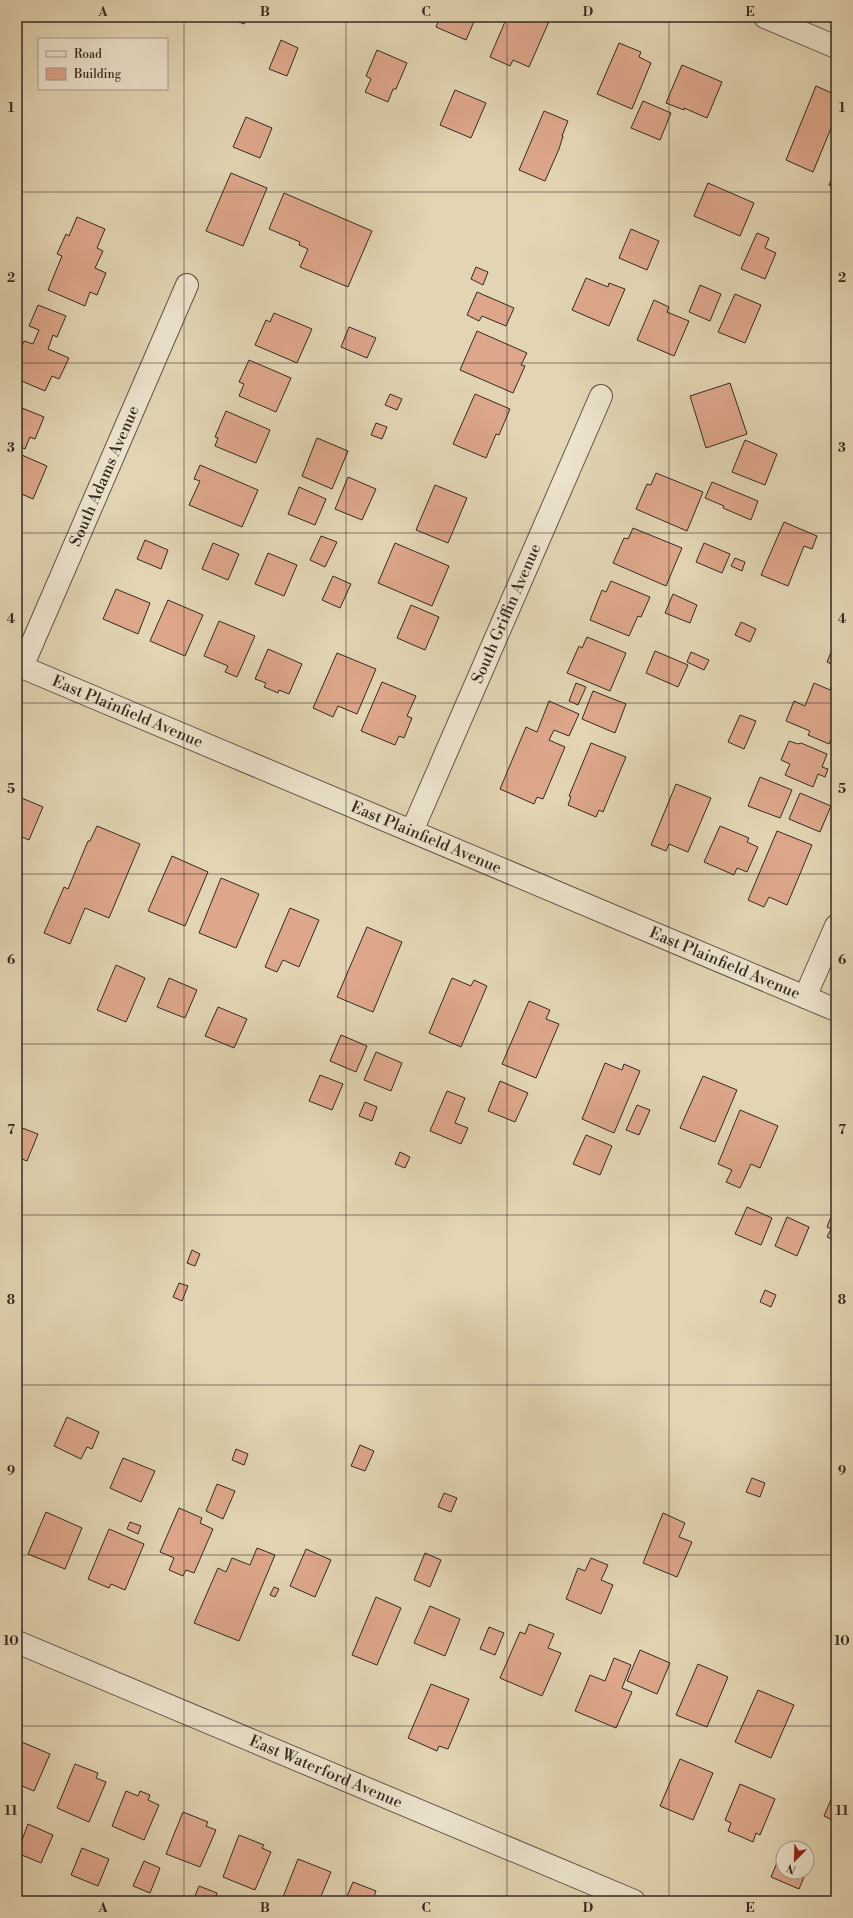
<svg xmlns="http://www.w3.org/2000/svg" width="853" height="1918" font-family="'Libre Bodoni',serif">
<rect width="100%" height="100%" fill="#e3d5b3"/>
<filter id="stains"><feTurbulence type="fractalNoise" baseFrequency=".005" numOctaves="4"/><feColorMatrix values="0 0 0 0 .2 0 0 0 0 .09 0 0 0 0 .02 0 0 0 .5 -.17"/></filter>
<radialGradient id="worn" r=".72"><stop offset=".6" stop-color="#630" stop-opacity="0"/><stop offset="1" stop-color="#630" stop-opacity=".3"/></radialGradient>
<g fill="#dea78b" stroke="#342a21">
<polygon points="227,17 247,17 244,24"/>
<polygon points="440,17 476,17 466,40 436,27"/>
<polygon points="507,17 551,17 529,67 513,60 510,66 490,57"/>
<polygon points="281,40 298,48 287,76 269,69"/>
<polygon points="619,43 641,52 639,57 651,63 632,109 597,94"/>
<polygon points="377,50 407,63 396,89 393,89 388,102 365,92 371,79 366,76"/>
<polygon points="682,65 722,82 707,118 684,108 684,110 666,103"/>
<polygon points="816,86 836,95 836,116 813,172 786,160"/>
<polygon points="455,90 486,103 471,138 440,125"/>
<polygon points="643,101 671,113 660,140 631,128"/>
<polygon points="544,111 568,121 562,136 563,136 559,149 545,181 519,170"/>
<polygon points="246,117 272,128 260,158 233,147"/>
<polygon points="836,167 836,188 829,185"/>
<polygon points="231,173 267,188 243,246 206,231"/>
<polygon points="708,183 754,203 740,236 694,216"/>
<polygon points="284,193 372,231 348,287 300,267 308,249 299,245 300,242 269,229"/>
<polygon points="77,217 105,229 97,248 103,251 95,268 106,273 97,295 90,292 85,306 48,290 62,256 57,254 66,234 69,236"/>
<polygon points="631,229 659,241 647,270 619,258"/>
<polygon points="757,233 769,238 765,248 776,253 765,279 741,269"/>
<polygon points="476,267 488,272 483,285 471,279"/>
<polygon points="586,278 608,287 609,283 625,289 609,326 572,310"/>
<polygon points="700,285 721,294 710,321 689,312"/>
<polygon points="477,292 514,308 506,326 482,316 479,321 467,315"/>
<polygon points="735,294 761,305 745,343 718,332"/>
<polygon points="654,300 669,307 667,312 689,321 674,356 637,340"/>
<polygon points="38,305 66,316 57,337 53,335 48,349 69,358 59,379 52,376 45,391 17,379 17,356 24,341 33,344 39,330 29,326"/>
<polygon points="274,313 312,329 297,363 255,345 266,320 270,322"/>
<polygon points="349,327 376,338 367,358 341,347"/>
<polygon points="477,331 527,353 521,365 525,366 513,393 460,370"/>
<polygon points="249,360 291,378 276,412 239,396 244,384 239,382"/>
<polygon points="730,383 747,434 706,448 690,396"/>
<polygon points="390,394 402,399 397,410 385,405"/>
<polygon points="475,394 510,409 499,435 496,434 486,458 453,444"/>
<polygon points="17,406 44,417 35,439 30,437 25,449 17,445"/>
<polygon points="226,411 270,430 256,463 215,446 218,438 215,437"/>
<polygon points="376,423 387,427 382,439 371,435"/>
<polygon points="317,438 348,451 332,489 302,476"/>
<polygon points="745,440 777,454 765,485 732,472"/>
<polygon points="17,453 47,466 33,499 17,492"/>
<polygon points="200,465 258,490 242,527 189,505 200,481 194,479"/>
<polygon points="656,473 703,492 687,531 636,509 647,484 651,485"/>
<polygon points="348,477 376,489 362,520 335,509"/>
<polygon points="712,482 758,501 751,520 723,508 724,506 705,498"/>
<polygon points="435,485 467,498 448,543 416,530"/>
<polygon points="299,487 326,499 315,525 288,514"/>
<polygon points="784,522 817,536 812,549 804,546 788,586 761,575"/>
<polygon points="633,528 682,548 666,586 613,563 624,538 628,539"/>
<polygon points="321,536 337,542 325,567 310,560"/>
<polygon points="145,540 168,550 161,569 137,559"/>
<polygon points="213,543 239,554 228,580 202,569"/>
<polygon points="395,543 449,566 432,606 378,583"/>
<polygon points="704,543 730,554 722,573 696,562"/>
<polygon points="268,553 297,565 284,596 255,584"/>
<polygon points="735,558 745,562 742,571 731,566"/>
<polygon points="333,576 351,584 340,608 322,600"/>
<polygon points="611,581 650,597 641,617 638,616 629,636 590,620 602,590 606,592"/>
<polygon points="116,589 150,603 138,634 103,619"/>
<polygon points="673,594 697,605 690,623 665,613"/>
<polygon points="168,600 203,615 185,656 150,641"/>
<polygon points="411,605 439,617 425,650 397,638"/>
<polygon points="219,621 255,636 237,677 225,672 228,666 204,656"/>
<polygon points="741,622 756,629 750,642 735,635"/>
<polygon points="587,637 626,653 610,691 567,673 579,646 582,648"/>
<polygon points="836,640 836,666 827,662"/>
<polygon points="268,649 302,664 289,694 279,690 278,693 264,687 266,683 255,679"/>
<polygon points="655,651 688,665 678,687 646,673"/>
<polygon points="691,652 709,660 704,670 687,662"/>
<polygon points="337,653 376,669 357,714 338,706 333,717 313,708"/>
<polygon points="382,682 416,696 407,716 412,718 404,738 399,736 395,745 361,731"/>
<polygon points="833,682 836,683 836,738 835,741 831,739 829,744 808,735 810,731 786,721 794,701 805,706 814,683 830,690"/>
<polygon points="576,683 586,687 578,705 569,701"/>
<polygon points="593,691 626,704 615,733 582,719"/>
<polygon points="549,701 579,714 569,736 554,730 549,740 565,747 543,799 537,797 534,804 500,789 526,727 537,732"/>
<polygon points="740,715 756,721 744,749 728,742"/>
<polygon points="789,741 798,744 801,743 827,754 822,767 828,769 825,777 818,774 813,787 785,775 790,764 781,760"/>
<polygon points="591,743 626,757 603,812 599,810 596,817 568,805 571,797 569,796"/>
<polygon points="760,777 792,790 780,818 748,806"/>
<polygon points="676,784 711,798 688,852 669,844 666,851 651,845"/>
<polygon points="800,793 831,806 820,832 789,819"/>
<polygon points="17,796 43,807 29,840 17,835"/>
<polygon points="97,826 140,844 109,918 85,908 70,944 44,933 64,887 68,889 88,841 90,841"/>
<polygon points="720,826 749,838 747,842 758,847 747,872 737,868 734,875 704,862"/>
<polygon points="777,831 812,845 787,905 769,897 764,907 748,900"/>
<polygon points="172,856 208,872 185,926 148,911"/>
<polygon points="221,878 259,894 236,948 199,933"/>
<polygon points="290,908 319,920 299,967 283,960 277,972 265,967"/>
<polygon points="367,927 402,942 373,1012 337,997"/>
<polygon points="116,965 145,978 126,1022 97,1010"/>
<polygon points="169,978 197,990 185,1018 157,1007"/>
<polygon points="452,978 471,986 474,980 487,986 461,1047 429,1033"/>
<polygon points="529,1001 550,1010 546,1019 559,1024 536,1078 502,1064"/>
<polygon points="218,1007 247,1019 234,1048 205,1036"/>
<polygon points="341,1035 367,1046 356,1072 330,1061"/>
<polygon points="376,1052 402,1063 391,1091 364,1080"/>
<polygon points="605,1063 622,1070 624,1064 640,1071 614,1133 582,1119"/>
<polygon points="320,1075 343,1084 332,1110 309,1101"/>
<polygon points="703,1076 737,1090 715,1142 680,1128"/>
<polygon points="500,1081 528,1093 515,1122 488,1111"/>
<polygon points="447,1091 465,1098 455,1123 468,1128 461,1144 430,1131"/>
<polygon points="365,1102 377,1107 372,1121 359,1116"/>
<polygon points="637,1105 650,1110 639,1135 626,1130"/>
<polygon points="740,1110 778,1126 760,1168 751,1164 740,1188 726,1182 732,1170 718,1164"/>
<polygon points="17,1126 38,1134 27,1161 17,1157"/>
<polygon points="586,1135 612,1146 600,1175 573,1164"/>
<polygon points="400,1152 410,1157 405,1168 395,1164"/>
<polygon points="836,1204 836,1241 827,1237 831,1229 827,1227"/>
<polygon points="747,1207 772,1218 761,1245 735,1234"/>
<polygon points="787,1217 809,1227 797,1256 775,1246"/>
<polygon points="192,1250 200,1254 195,1266 187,1263"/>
<polygon points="179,1283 188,1286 182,1301 173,1297"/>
<polygon points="765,1290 776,1295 771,1307 760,1302"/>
<polygon points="67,1417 99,1432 92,1449 87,1447 81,1459 54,1446"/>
<polygon points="360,1445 374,1451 365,1471 351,1466"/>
<polygon points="236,1449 248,1454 244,1465 232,1460"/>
<polygon points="123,1458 155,1471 141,1502 110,1488"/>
<polygon points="752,1478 765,1483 760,1497 746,1492"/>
<polygon points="217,1484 235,1491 223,1519 206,1511"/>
<polygon points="444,1493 457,1498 451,1512 438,1507"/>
<polygon points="179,1508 202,1518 200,1523 213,1529 194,1573 186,1570 183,1576 169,1570 174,1558 160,1552"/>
<polygon points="46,1512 82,1528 65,1569 28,1554"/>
<polygon points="663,1513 685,1523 679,1537 692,1542 677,1577 643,1563"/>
<polygon points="130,1522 141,1526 138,1534 127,1529"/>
<polygon points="109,1529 144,1544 125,1590 111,1584 109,1588 88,1579"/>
<polygon points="257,1548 275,1555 239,1641 194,1623 218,1568 226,1572 232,1558 250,1565"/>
<polygon points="306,1549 331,1560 315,1597 290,1586"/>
<polygon points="425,1553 441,1560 430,1587 414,1580"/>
<polygon points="591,1558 608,1565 601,1580 613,1585 601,1614 566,1599 578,1568 585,1571"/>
<polygon points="274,1587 279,1589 275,1597 270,1595"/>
<polygon points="376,1597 401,1608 377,1665 352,1655"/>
<polygon points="430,1606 460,1619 445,1656 414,1643"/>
<polygon points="529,1624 554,1634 548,1648 561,1653 542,1696 500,1678 520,1632 525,1634"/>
<polygon points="489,1627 504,1633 495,1655 480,1649"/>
<polygon points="640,1650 670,1663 657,1694 627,1681"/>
<polygon points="614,1658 631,1665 622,1688 632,1692 616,1728 575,1711 590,1675 605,1681"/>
<polygon points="698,1664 728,1677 707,1727 676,1715"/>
<polygon points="431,1684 469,1699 448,1749 439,1746 437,1751 408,1738"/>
<polygon points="758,1690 794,1705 771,1758 735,1742"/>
<polygon points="17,1740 50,1754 34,1791 17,1784"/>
<polygon points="680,1759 713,1773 693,1820 660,1806"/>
<polygon points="75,1764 98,1773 96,1778 106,1782 89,1822 57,1808"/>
<polygon points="740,1784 775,1799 760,1835 756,1833 753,1842 728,1831 731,1823 725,1820"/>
<polygon points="835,1790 836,1791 836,1822 824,1816"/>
<polygon points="126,1791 138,1796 140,1791 150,1795 148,1800 159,1805 144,1840 112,1826"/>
<polygon points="183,1812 208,1822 206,1826 216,1830 200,1867 166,1854"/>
<polygon points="28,1824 53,1835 41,1863 17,1853"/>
<polygon points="239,1835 264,1845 262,1848 271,1852 255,1890 223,1877"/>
<polygon points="82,1848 109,1859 98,1886 71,1875"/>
<polygon points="782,1851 783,1872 806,1872 799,1889 771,1877"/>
<polygon points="298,1859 331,1872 319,1901 293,1901 283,1897"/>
<polygon points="144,1861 160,1868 150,1893 133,1886"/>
<polygon points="353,1882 376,1891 374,1896 385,1901 345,1901"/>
<polygon points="199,1886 217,1893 214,1901 193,1901"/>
</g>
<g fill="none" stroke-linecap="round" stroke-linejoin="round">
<g stroke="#605546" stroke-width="24">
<g id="minor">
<polyline points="765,17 836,47"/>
<path id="s1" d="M17 665 836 1010"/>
<path id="s2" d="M22 667 187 285"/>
<path id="s3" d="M412 831 601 396"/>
<polyline points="805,997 836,926"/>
<path id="s4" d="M17 1642 634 1901"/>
</g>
</g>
<use href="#minor" stroke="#ede4ce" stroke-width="22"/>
</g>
<path fill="none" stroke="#342a21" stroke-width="1" stroke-opacity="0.55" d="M184 17V1901M346 17V1901M507 17V1901M669 17V1901M17 192H836M17 363H836M17 533H836M17 703H836M17 874H836M17 1044H836M17 1215H836M17 1385H836M17 1555H836M17 1726H836"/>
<g text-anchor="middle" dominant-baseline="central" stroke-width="3.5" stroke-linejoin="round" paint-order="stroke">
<g font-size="16" fill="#342a21" stroke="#ede4ce">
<text stroke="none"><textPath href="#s2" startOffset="208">South Adams Avenue</textPath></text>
<text stroke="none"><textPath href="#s3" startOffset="237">South Griffin Avenue</textPath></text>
<text stroke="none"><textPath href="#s1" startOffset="120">East Plainfield Avenue</textPath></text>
<text stroke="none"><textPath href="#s1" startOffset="444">East Plainfield Avenue</textPath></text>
<text stroke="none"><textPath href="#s1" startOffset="768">East Plainfield Avenue</textPath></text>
<text stroke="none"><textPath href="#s4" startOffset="335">East Waterford Avenue</textPath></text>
</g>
</g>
<rect width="853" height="1918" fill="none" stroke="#e3d5b3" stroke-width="44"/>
<rect x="38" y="38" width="130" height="52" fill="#ede4ce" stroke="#a39a89"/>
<rect x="46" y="51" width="20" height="6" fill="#ede4ce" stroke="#a39a89"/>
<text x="74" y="58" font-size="12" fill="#342a21">Road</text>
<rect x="46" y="68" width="20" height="12" fill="#dea78b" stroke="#a39a89"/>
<text x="74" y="78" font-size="12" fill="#342a21">Building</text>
<g transform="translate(795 1860) rotate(203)"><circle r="19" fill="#ede4ce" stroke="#a39a89"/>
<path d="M0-3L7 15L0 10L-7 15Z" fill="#8f2418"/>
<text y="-6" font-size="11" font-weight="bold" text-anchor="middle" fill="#342a21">N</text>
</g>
<rect x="22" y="22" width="809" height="1874" fill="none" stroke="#342a21" stroke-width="1.5"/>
<g font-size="13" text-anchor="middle" font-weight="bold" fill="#342a21">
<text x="103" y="16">A</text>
<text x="265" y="16">B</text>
<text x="426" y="16">C</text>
<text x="588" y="16">D</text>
<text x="750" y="16">E</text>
<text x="11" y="112">1</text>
<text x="842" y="112">1</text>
<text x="11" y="282">2</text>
<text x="842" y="282">2</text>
<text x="11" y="452">3</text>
<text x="842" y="452">3</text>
<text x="11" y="623">4</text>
<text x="842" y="623">4</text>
<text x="11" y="793">5</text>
<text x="842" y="793">5</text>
<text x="11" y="964">6</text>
<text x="842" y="964">6</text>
<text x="11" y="1134">7</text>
<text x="842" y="1134">7</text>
<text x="11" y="1304">8</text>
<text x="842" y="1304">8</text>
<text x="11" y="1475">9</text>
<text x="842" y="1475">9</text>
<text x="11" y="1645">10</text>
<text x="842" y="1645">10</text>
<text x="11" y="1815">11</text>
<text x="842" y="1815">11</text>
<text x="103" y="1912">A</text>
<text x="265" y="1912">B</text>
<text x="426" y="1912">C</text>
<text x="588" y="1912">D</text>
<text x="750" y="1912">E</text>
</g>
<rect width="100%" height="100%" filter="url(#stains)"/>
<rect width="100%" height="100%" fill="url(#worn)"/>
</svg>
